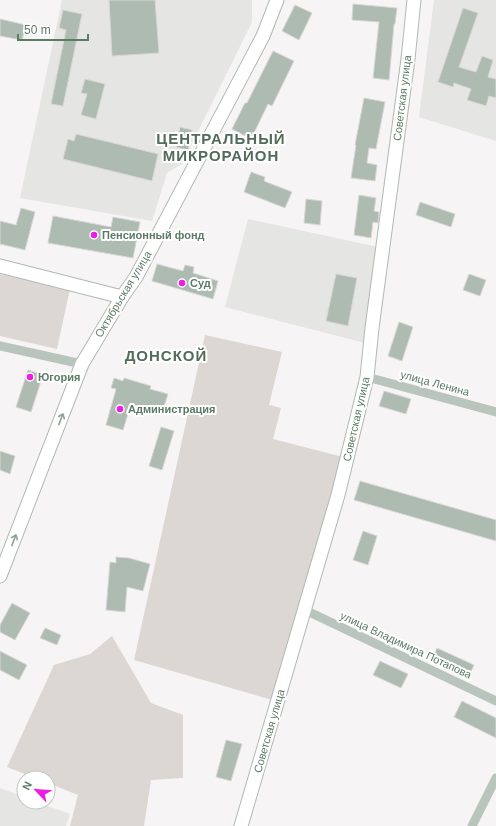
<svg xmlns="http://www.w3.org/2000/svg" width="496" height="826" font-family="Helvetica,sans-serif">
<rect width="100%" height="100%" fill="#f7f4f5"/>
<g fill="#e5e5e4">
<polygon points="62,0 252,0 252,22 182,164 167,173 152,221 20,198"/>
<polygon points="434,0 496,0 496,141 419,117"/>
<polygon points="248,219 378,247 365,343 225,307"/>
<polygon points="0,788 24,797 24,802 37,802 70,814 66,826 0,826"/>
</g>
<g fill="#ddd7d3">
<polygon points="0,274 70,289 57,349 0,336"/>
<polygon points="205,335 282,352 269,405 281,408 273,439 343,457 272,700 134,660"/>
<polygon points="112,636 151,703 183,715 183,778 151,780 144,826 70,826 78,795 48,783 48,778 35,778 7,767 54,665 90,654"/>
</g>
<g fill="#adbbb0" stroke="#d9d6d7">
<polygon points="109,0 155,0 159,53 112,56"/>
<polygon points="353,4 397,8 395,24 394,24 389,80 373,78 379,22 352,20"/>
<polygon points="295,5 312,13 299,40 282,31"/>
<polygon points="463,8 478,13 459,67 476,72 482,56 493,60 488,77 496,79 496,98 489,96 486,106 467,100 471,89 454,83 453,87 438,82"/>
<polygon points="63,10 82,14 63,106 51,104 66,30 59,28"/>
<polygon points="0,19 26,25 22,40 0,36"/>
<polygon points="273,51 294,61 272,106 268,104 251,139 232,129 245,103 247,103"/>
<polygon points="85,79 105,84 96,119 81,115 87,94 81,93"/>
<polygon points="364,98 385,102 376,149 369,148 367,163 377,165 375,181 351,178 356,145 355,145"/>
<polygon points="180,127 192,130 188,150 176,147"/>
<polygon points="76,134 158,154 152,181 63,159 68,139 74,141"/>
<polygon points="251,172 265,177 264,181 292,192 285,208 244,192"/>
<polygon points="359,195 376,198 374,211 379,212 378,223 373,222 371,238 354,235"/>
<polygon points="306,199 322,201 320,225 304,223"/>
<polygon points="420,202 455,214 451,227 416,215"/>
<polygon points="21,208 35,212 25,250 0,244 0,221 16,225"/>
<polygon points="53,216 111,227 113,217 140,222 133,258 48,243"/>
<polygon points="157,264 183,271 185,265 194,267 193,273 218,281 213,299 152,281"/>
<polygon points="336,274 357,278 348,326 326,321"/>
<polygon points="469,274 486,280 480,296 463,290"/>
<polygon points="399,322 413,327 402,361 388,356"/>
<polygon points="28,370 43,375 31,412 16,407"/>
<polygon points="114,378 123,381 124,378 151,386 150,389 168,394 162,413 131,404 123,430 106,425 116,389 111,388"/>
<polygon points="384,391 411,399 406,414 379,406"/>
<polygon points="161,427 174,431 162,470 149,466"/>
<polygon points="0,451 15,456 10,474 0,470"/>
<polygon points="360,481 496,520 496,541 354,500"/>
<polygon points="363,531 377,536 368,565 353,560"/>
<polygon points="116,557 129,558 150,564 143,591 127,587 125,612 106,610 110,562 116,563"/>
<polygon points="12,603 30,613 15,640 0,632 0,625"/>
<polygon points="45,628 61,635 57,645 40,638"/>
<polygon points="437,648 474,665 468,678 431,661"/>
<polygon points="0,651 27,665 19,680 0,670"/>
<polygon points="380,661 408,674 401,688 373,675"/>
<polygon points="462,701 496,718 496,738 454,717"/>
<polygon points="226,740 242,744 231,781 216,777"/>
</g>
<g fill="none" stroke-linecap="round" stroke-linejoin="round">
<g stroke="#adbab1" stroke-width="15">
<g id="secondary">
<polyline points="0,266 122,297"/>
<polyline points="0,576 82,364 122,297 136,277 263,36 277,0"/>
<polyline points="241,826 338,495 367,377 372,328 408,59 414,0"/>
</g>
</g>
<g stroke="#b8c4bc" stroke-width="9">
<polyline points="0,346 82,364"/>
<polyline points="367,377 496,412"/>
<polyline points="305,610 496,701"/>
<polyline points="472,826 496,778"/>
</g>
<use href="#secondary" stroke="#fff" stroke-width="13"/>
</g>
<defs><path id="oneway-shaft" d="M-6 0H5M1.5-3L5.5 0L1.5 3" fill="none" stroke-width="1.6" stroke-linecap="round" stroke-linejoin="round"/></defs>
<g stroke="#8da393">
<use href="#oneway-shaft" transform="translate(61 419) rotate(-69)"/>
<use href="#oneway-shaft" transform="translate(14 540) rotate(-69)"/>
</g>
<g fill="#ee1de3" stroke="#fff" stroke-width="1.5">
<circle cx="94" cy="235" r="4"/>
<circle cx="182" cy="283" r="4"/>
<circle cx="30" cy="377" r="4"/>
<circle cx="120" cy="409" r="4"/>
</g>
<g text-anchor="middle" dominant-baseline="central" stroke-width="4" stroke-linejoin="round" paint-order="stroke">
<g font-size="11" fill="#5c7b65" stroke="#fff">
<text transform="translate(402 98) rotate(-83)">Советская улица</text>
<text transform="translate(123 294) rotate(-59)">Октябрьская улица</text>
<text transform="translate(435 383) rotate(15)">улица Ленина</text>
<text transform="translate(356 419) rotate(-77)">Советская улица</text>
<text transform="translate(406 645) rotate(25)">улица Владимира Потапова</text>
<text transform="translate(269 731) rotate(-74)">Советская улица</text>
</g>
<g font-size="11" font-weight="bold" fill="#5c7b65" stroke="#fff" text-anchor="start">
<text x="102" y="235">Пенсионный фонд</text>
<text x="190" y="283">Суд</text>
<text x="38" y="377">Югория</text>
<text x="128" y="409">Администрация</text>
</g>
<g font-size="15" font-weight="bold" letter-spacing="1" fill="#536c59" stroke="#fff">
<text x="221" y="138">ЦЕНТРАЛЬНЫЙ<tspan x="221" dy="17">МИКРОРАЙОН</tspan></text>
<text x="166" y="355">ДОНСКОЙ</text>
</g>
</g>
<g transform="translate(36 790) rotate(296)"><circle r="19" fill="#ffffff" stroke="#becac1"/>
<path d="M0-3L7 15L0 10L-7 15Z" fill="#ee1de3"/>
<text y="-6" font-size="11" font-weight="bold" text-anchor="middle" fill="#5c7b65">N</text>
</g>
<path d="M18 34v6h70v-6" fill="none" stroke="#5c7b65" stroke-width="2"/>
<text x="24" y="34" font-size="12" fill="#5c7b65" stroke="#ffffff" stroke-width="3" paint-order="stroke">50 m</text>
</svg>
